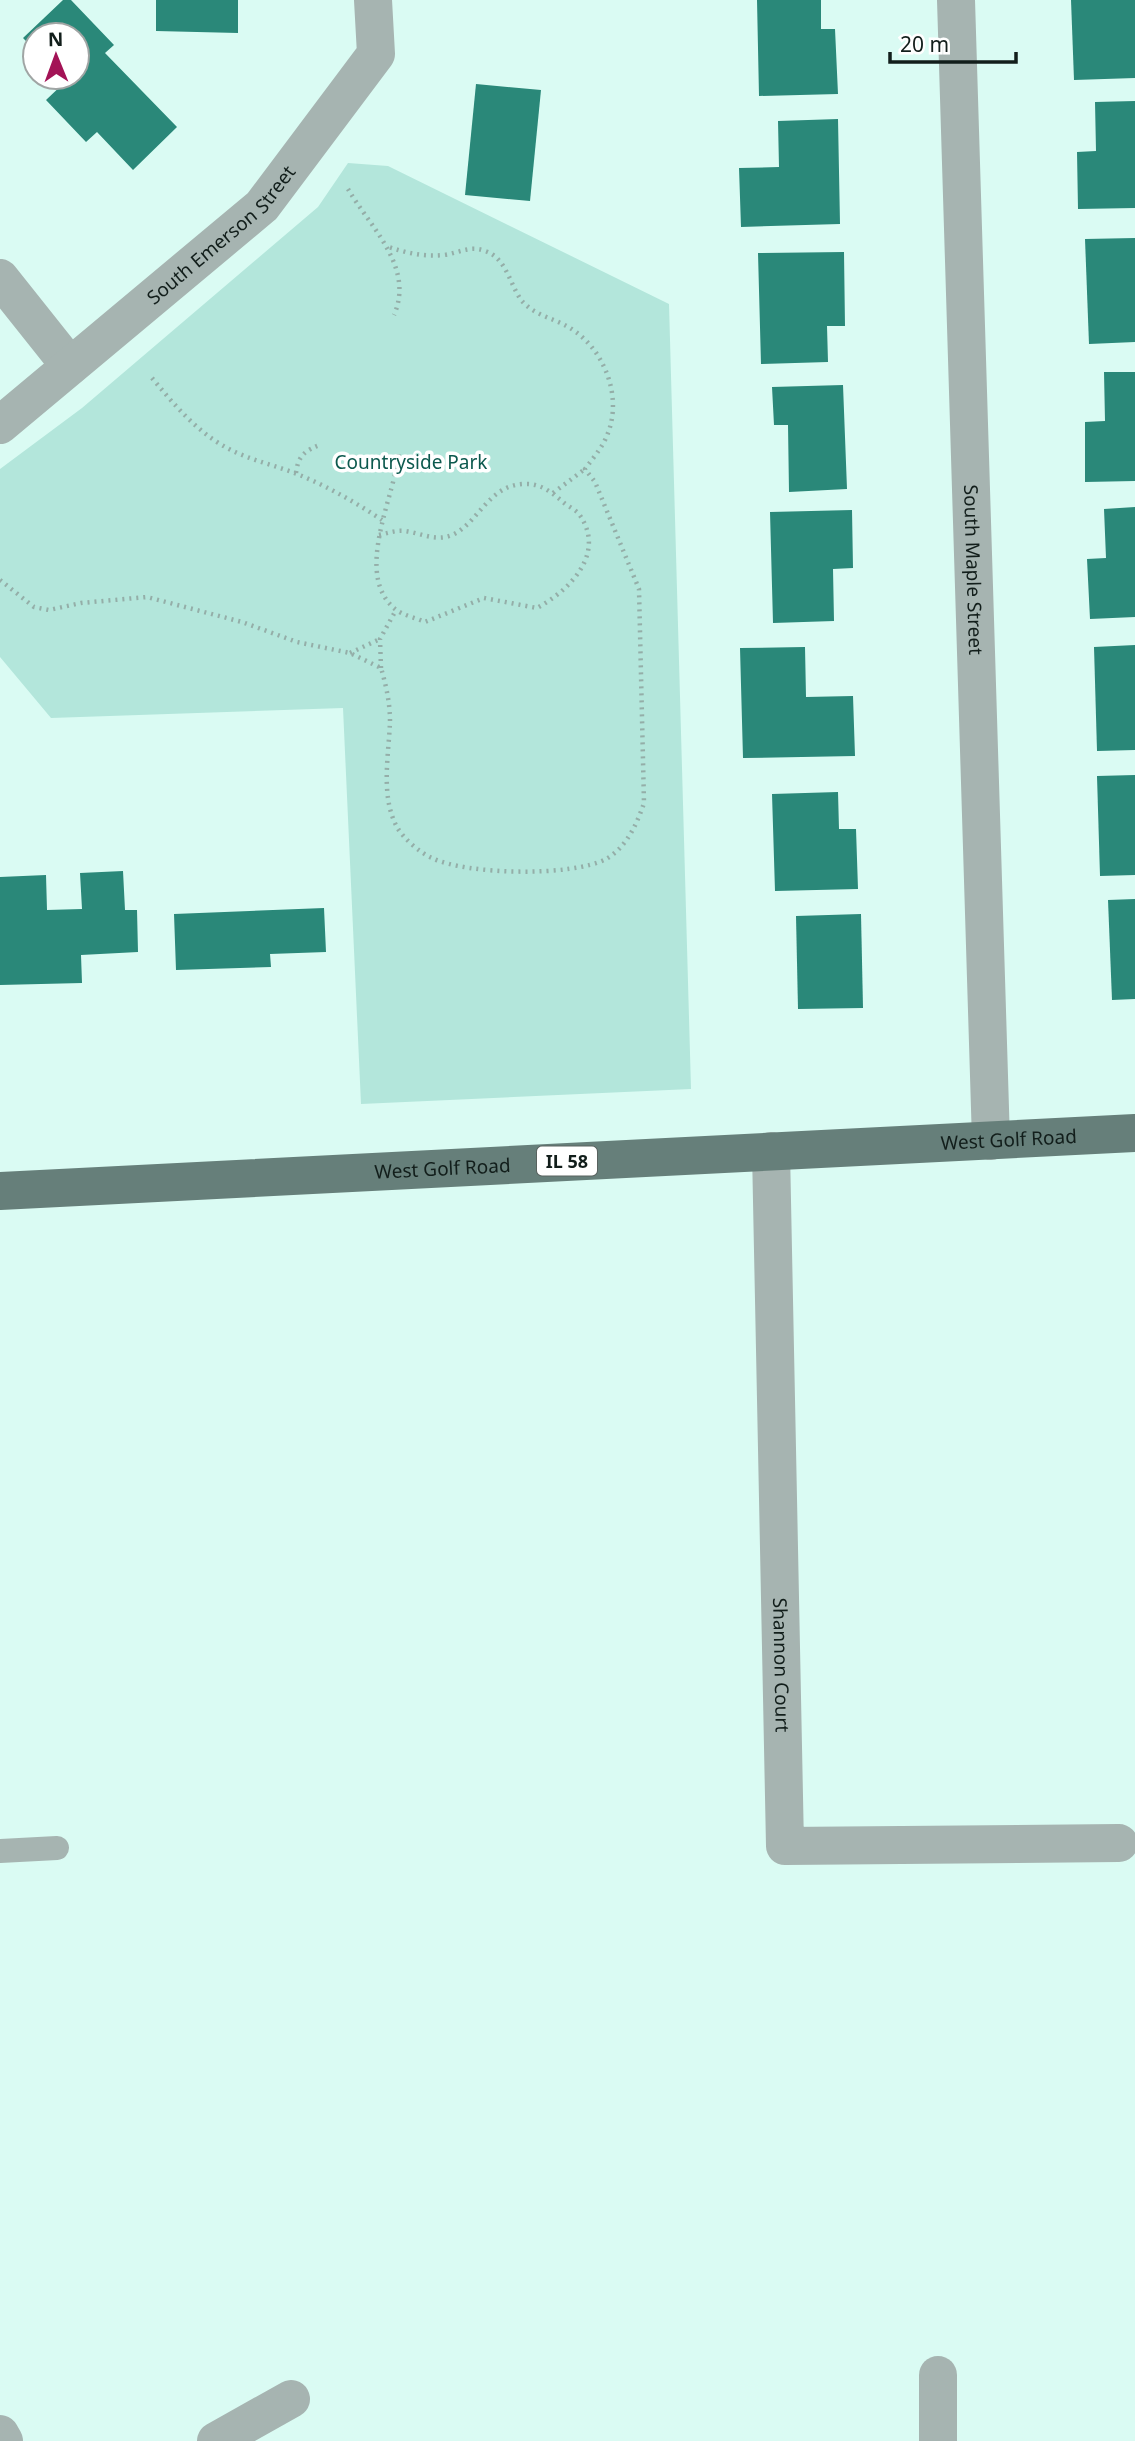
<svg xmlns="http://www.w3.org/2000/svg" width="1135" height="2441" font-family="'Noto Sans',sans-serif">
<rect width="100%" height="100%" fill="#dafbf3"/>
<polygon fill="#b3e6db" points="348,163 388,166 669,304 691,1089 361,1104 343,708 51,718 0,657 0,469 82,408 318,207"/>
<g fill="#2a8879">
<polygon points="63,0 71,0 114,45 105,53 177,127 133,170 97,132 86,142 46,100 65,82 61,77 77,77 77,35 35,35 35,50 23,38"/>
<polygon points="156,0 238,0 238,33 156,31"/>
<polygon points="757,0 821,0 821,29 835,29 838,94 759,96"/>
<polygon points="1071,0 1135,0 1135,78 1074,80"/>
<polygon points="476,84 541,90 530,201 465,195"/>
<polygon points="1135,101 1135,208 1078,209 1077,152 1096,151 1095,102"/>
<polygon points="838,119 840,224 741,227 739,168 779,167 778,121"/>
<polygon points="1135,238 1135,342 1089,344 1085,239"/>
<polygon points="844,252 845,326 827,326 828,362 761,364 758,253"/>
<polygon points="1104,372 1135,372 1135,481 1085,482 1085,422 1105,421"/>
<polygon points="843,385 847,489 789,492 788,425 774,425 772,387"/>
<polygon points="1135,507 1135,617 1090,619 1087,559 1106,558 1104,509"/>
<polygon points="852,510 853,568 833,569 834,621 773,623 770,512"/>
<polygon points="1135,645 1135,750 1097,751 1094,647"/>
<polygon points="805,647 806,697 853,696 855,756 743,758 740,648"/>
<polygon points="1135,775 1135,875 1100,876 1097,776"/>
<polygon points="838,792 839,829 856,829 858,889 775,891 772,794"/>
<polygon points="123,871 125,910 137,910 138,952 81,955 82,983 0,985 0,877 46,875 47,910 82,909 80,873"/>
<polygon points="1135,899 1135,999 1112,1000 1108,900"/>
<polygon points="324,908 326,952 270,954 271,967 176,970 174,914"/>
<polygon points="861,914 863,1008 798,1009 796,916"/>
</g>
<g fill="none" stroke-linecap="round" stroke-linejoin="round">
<g stroke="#94aea8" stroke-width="4.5" stroke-dasharray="2 5" stroke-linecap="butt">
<path d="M348 189C370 227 415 267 394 315"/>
<path d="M152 378C172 402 191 425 217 442 243 459 269 463 297 474 327 486 355 502 382 520"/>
<path d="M296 473C298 455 306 450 322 444"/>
<polyline points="553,493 585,469"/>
<path d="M379 535C388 533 396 530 405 531 421 533 436 542 452 535 479 523 488 485 524 484 540 483 551 492 562 501 567 506 575 509 579 514 607 553 570 590 537 608L484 598 425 622C416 618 402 615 395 609 352 573 397 493 399 450"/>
<path d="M0 580 34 607 49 610 81 603 147 597 242 622 297 642 350 653 381 668C386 685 390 703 390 721 389 754 380 796 397 827 403 838 420 853 432 858 467 875 572 877 606 859 626 848 637 824 644 803L639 589 595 482 585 469C593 458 603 447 608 433 622 397 605 351 573 330 556 318 536 317 522 301 510 286 507 258 485 251 470 245 459 253 444 255 423 257 406 253 386 246"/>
<polyline points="350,653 380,639"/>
<polyline points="381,668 380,639 396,610"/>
</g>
<polyline stroke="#a6b4b1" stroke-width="24" points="0,1851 57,1848"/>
<g stroke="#a6b4b1" stroke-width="38">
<path id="s1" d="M956 0 991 1141"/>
<polyline points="0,278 70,366"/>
<path id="s2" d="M0 425 262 206 376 54 373 0"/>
<path id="s3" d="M771 1151 785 1846 1119 1843"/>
<polyline points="938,2375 938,2441"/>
<polyline points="0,2434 4,2441"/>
<polyline points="216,2441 291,2399"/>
</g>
<path stroke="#667f7a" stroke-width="38" id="s4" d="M0 1191 1135 1133"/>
</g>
<g text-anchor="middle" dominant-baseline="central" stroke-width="7" stroke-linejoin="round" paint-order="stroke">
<rect fill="#fff" stroke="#59625f" stroke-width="2" x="537" y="1146.5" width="60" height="29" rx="5"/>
<g font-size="18" font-weight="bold" fill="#121e1b">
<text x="567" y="1161">IL 58</text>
</g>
<g font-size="19" fill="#121e1b" stroke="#fff">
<text stroke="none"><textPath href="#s2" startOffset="292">South Emerson Street</textPath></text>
<text stroke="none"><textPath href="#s1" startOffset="570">South Maple Street</textPath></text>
<text stroke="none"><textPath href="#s4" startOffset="1010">West Golf Road</textPath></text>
<text stroke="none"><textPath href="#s4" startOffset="443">West Golf Road</textPath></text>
<text stroke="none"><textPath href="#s3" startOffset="514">Shannon Court</textPath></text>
</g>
<g font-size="19" fill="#0c594e" stroke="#fff">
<text x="411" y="462">Countryside Park</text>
</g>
</g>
<g transform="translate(56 56) rotate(359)"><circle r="33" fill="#ffffff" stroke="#a0a5a4" stroke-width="2"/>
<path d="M0-5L12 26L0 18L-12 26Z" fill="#a31356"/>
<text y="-10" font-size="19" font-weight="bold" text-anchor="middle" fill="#121e1b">N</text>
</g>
<path d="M890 52v10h126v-10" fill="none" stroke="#121e1b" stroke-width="3.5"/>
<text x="900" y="52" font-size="21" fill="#121e1b" stroke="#ffffff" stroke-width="5" paint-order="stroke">20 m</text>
</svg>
